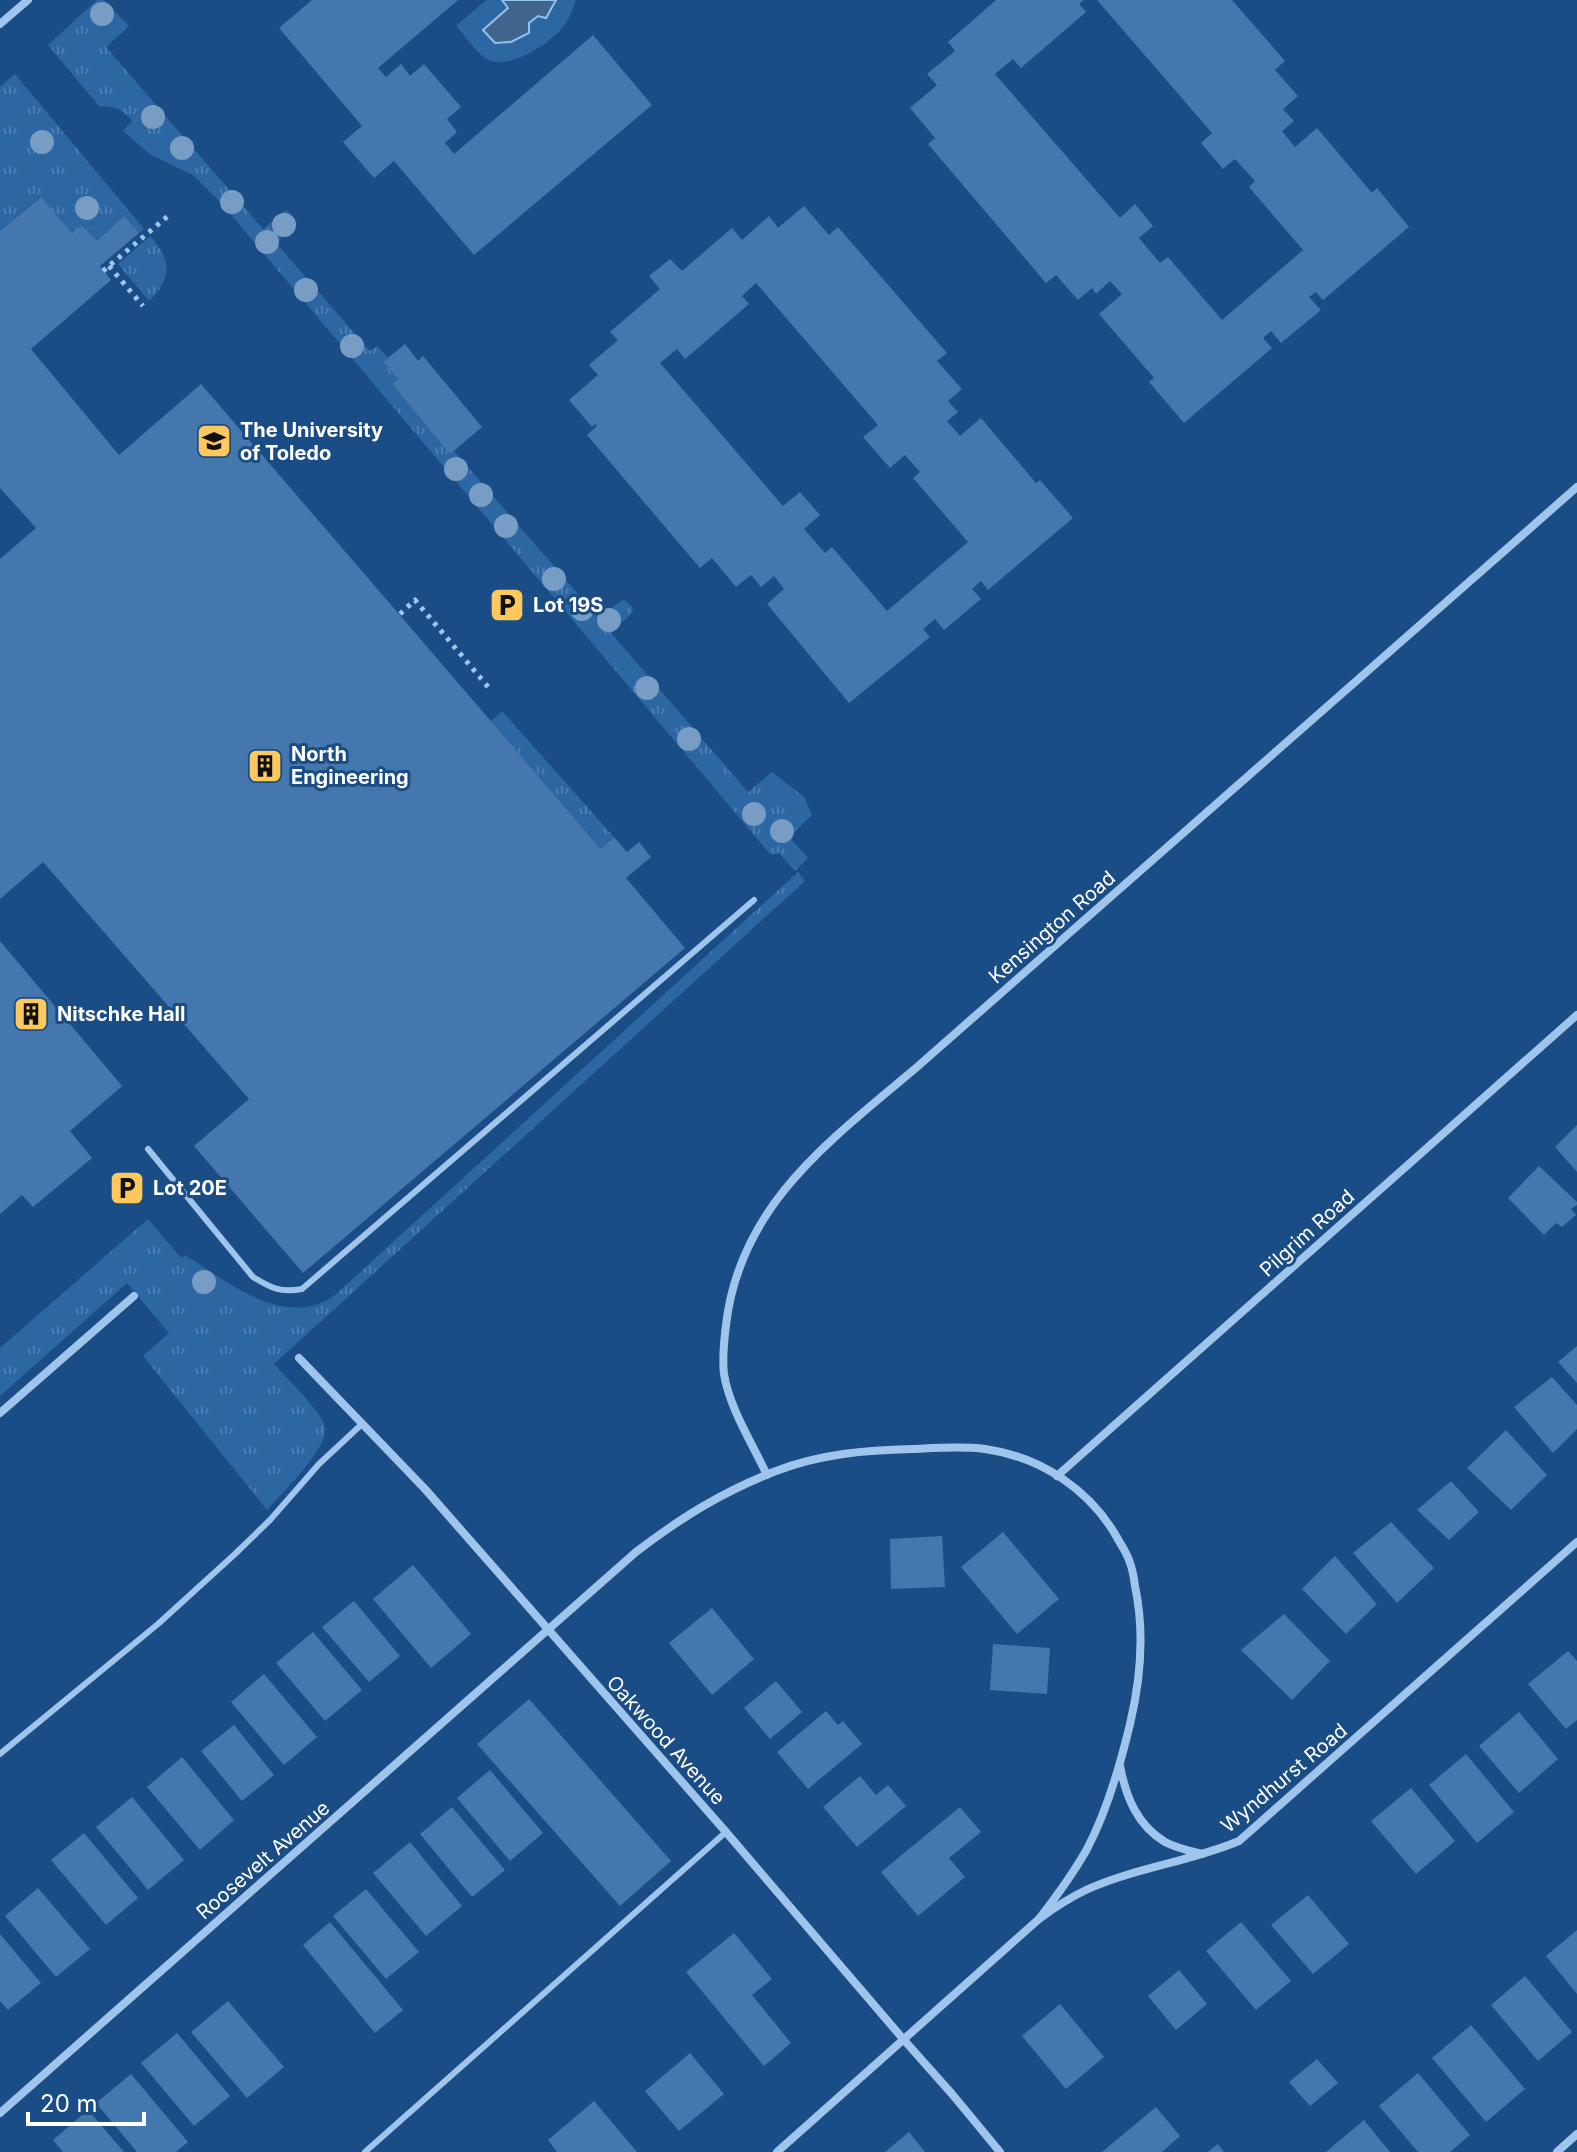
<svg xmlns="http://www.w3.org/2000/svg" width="1577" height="2152" font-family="Inter,sans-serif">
<defs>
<pattern id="grass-tufts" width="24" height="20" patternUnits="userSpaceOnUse" patternTransform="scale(2)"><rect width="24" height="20" fill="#2d67a3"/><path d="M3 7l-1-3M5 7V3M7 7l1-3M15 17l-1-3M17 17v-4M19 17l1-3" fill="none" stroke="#4c7eb1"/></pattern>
</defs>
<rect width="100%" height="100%" fill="#1a4d85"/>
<g fill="url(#grass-tufts)">
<path d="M97 0H104L129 26 106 47 263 229 284 211H288L297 222 276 243 370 351 377 346 388 358 383 362 398 379 392 384 454 451 599 618 622 600 626 601 633 608 632 613 611 633 748 792 772 772 804 797 812 815 789 837 808 858 795 871 779 853 770 854 222 204 193 175 151 155 123 131 132 121C123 109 114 106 99 106L48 45Z"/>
<polygon points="15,74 144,229 139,233 124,216 97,241 83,225 72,233 40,197 0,231 0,87"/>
<path d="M150 236C171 258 173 279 149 301L118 264Z"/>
<polygon points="502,711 614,837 601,849 491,721"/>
<path d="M798 872 805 881 274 1364C285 1377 323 1412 325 1428 328 1449 281 1494 267 1510L143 1356 169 1333 127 1283 0 1396V1348L148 1219 181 1258 185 1255C227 1281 284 1330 334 1296Z"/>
</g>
<path fill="#2d67a3" d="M486 0H576C573 8 570 16 566 23 554 41 514 68 491 61 478 57 466 36 456 26Z"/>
<polygon fill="#40658e" stroke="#93c1ee" stroke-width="2" points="502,0 556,0 546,18 538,16 529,23 529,33 511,42 495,43 483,30 508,8"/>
<g fill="#4377ae" fill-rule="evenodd">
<polygon points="312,0 458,0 378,68 386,77 401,64 410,76 424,64 461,107 447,119 457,132 445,143 454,154 593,35 652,105 474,255 394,161 374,178 343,142 362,126 279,28"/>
<polygon points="996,0 1084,0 1079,4 1086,12 1021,68 1013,59 995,74 1120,218 1135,204 1153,226 1139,238 1160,263 1168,257 1222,320 1303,250 1249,187 1255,181 1235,159 1223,169 1201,143 1212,133 1097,0 1232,0 1285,61 1275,70 1298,96 1283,109 1294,121 1282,131 1295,147 1317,128 1372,193 1377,188 1409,227 1323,300 1316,292 1309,297 1321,310 1281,343 1271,331 1263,338 1272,348 1184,423 1149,382 1154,378 1099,314 1122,294 1110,281 1096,294 1092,288 1078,300 1056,275 1046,283 928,144 935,138 910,108 937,85 927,74 955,51 948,42"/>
<polygon points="41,197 72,233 82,225 97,241 124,216 139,233 100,266 111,280 31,349 119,455 201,384 601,849 614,837 627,852 639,842 651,857 626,878 685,948 303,1273 194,1146 249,1099 43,862 0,899 0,559 36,528 0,488 0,231"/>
<path d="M804 206 829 235 838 227 947 353 937 361 962 389 948 401 958 412 947 421 960 436 981 418 1036 483 1040 480 1073 518 988 590 981 581 972 589 981 599 944 630 935 619 923 629 930 637 849 703 767 604 784 589 774 576 761 587 751 575 736 587 712 558 700 568 587 435 597 426 595 424 592 427 569 400 598 375 589 365 618 340 610 332 660 289 649 276 670 259 682 271 732 228 742 240 769 216 778 228ZM756 283 878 425 863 437 890 468 905 455 920 472 913 478 968 542 887 611 832 547 825 553 804 529 820 515 800 492 783 506 660 363 677 349 685 359 749 304 742 296Z"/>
<polygon points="405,344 418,361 423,356 482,427 450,454 392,384 398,379 383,362"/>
<polygon points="0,941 122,1086 70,1131 92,1158 33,1207 22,1195 0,1214"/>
<polygon points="1577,1125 1577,1172 1555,1147"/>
<polygon points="1539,1166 1577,1202 1577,1205 1571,1209 1576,1215 1562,1227 1556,1223 1544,1235 1508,1198"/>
<polygon points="1577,1346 1577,1383 1558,1362"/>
<polygon points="1552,1377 1577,1405 1577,1429 1553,1453 1514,1407"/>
<polygon points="1506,1430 1547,1475 1511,1510 1467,1468"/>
<polygon points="1451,1481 1479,1512 1449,1540 1417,1510"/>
<polygon points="1391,1522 1434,1568 1397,1603 1353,1553"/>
<polygon points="1003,1532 1059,1599 1017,1634 961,1567"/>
<polygon points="942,1536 945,1587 891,1589 890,1539"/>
<polygon points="1335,1556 1377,1604 1346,1634 1302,1589"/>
<polygon points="413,1565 471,1634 431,1668 373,1599"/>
<polygon points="354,1601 400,1656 369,1682 322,1627"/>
<polygon points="712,1608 754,1659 712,1695 669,1643"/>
<polygon points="1284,1614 1330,1661 1292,1700 1241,1650"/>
<polygon points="313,1632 362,1690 325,1721 276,1663"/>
<polygon points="993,1644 1050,1648 1047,1694 990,1690"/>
<polygon points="1568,1651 1577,1661 1577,1720 1566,1729 1528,1684"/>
<polygon points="264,1674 317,1737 284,1765 231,1702"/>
<polygon points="776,1681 802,1712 770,1739 744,1708"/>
<polygon points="529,1699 671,1861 620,1906 477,1744"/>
<polygon points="826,1711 838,1725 843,1721 862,1744 808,1789 777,1752"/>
<polygon points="1519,1712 1558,1759 1519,1793 1479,1746"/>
<polygon points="234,1725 274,1775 242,1801 201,1751"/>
<polygon points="1466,1754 1514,1812 1477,1843 1429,1785"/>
<polygon points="182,1757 234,1820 200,1850 147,1787"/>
<polygon points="490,1770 543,1833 510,1861 457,1798"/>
<polygon points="860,1776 876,1795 888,1785 906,1806 857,1847 823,1807"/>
<polygon points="1411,1788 1455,1841 1416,1874 1371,1821"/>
<polygon points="132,1797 184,1860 148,1890 96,1827"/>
<polygon points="452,1807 505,1870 472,1897 420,1834"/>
<polygon points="960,1807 981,1832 949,1858 965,1877 918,1916 881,1872"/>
<polygon points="84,1833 138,1898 106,1925 51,1860"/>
<polygon points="410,1842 462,1906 426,1936 373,1873"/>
<polygon points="38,1888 90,1949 56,1977 5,1916"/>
<polygon points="366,1889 419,1952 386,1979 333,1916"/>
<polygon points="1308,1895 1349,1944 1313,1974 1271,1925"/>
<polygon points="330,1922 403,2010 375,2033 303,1945"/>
<polygon points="1241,1922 1291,1981 1256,2010 1206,1951"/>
<polygon points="1577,1930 1577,1994 1546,1956"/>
<polygon points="734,1933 772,1979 752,1995 791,2043 764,2066 686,1972"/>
<polygon points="0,1934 41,1983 8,2010 0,2001"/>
<polygon points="1179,1970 1207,2004 1176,2030 1148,1996"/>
<polygon points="1525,1976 1572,2032 1538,2061 1491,2005"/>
<polygon points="228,2001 284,2067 247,2098 191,2032"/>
<polygon points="1060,2004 1104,2057 1066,2089 1022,2036"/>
<polygon points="1471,2025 1525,2089 1486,2122 1432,2058"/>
<polygon points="177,2033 230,2096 194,2126 141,2063"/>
<polygon points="690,2053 724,2094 679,2131 645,2091"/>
<polygon points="1317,2059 1338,2083 1310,2106 1289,2082"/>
<polygon points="1418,2073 1470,2135 1450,2152 1418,2152 1379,2106"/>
<polygon points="131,2074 188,2142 176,2152 137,2152 96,2103"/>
<polygon points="594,2101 637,2152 557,2152 548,2140"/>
<polygon points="1156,2107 1180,2136 1162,2152 1102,2152"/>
<polygon points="88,2110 124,2152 63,2152 53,2140"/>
<polygon points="1364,2120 1390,2152 1326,2152"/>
<polygon points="909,2132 925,2152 885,2152"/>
<polygon points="1218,2144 1224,2152 1208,2152"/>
</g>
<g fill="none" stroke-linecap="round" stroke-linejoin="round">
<g stroke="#a0c5ec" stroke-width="5" stroke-dasharray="4 6" stroke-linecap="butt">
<polyline points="109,266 143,306"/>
<polyline points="103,271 168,216"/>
<polyline points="400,614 415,600 489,688"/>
</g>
<g stroke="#a0c5ec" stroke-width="6">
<path d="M148 1149 253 1277C271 1288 280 1293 302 1289L754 900"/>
<polyline points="0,1754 158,1624 235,1554 270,1520 319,1464 362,1424"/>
<polyline points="365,2152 726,1832"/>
</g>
<g stroke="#a0c5ec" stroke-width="8">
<polyline points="0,24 28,0"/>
<polyline points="299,1358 425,1489 726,1832 904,2040 952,2094 1000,2152"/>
<polyline points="0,1413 134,1296"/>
<path d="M767 1475C753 1445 729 1407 724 1374 722 1358 724 1341 726 1325 740 1204 831 1140 917 1067L1577 487"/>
<polyline points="1057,1476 1577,1015"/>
<path d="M1120 1766C1126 1797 1137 1825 1165 1842 1176 1848 1190 1851 1202 1854"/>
<path d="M0 2113 636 1552C682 1517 722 1492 776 1471 820 1454 866 1450 912 1449 936 1448 961 1446 985 1449 1042 1457 1092 1491 1119 1541 1123 1548 1128 1555 1130 1563 1133 1570 1134 1579 1135 1586 1145 1633 1141 1678 1130 1724 1120 1766 1107 1811 1087 1849 1073 1874 1056 1897 1039 1919"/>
<path d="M777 2152 1039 1919C1054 1908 1069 1898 1086 1890 1134 1868 1189 1862 1239 1841L1577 1542"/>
<polyline points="1557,2152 1577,2134"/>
</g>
</g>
<g fill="#789dc5">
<circle cx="102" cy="14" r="12"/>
<circle cx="153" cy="117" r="12"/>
<circle cx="42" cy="142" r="12"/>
<circle cx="182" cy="148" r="12"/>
<circle cx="232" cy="202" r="12"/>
<circle cx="87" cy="208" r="12"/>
<circle cx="284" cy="225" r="12"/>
<circle cx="267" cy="242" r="12"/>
<circle cx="306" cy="290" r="12"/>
<circle cx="352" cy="346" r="12"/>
<circle cx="456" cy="469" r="12"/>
<circle cx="481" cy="495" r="12"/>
<circle cx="506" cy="526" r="12"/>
<circle cx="554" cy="579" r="12"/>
<circle cx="582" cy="609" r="12"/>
<circle cx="609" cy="620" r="12"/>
<circle cx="647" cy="688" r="12"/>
<circle cx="689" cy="739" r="12"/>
<circle cx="754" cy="814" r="12"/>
<circle cx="782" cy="831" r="12"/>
<circle cx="204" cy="1282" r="12"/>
</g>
<defs>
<g id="university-square" transform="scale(1.8)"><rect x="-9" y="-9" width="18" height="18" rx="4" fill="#fec85c" stroke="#1a4d85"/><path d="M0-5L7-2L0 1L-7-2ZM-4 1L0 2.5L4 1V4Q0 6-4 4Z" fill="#111"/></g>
<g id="parking-square" transform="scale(1.8)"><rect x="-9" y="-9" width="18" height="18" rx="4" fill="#fec85c" stroke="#1a4d85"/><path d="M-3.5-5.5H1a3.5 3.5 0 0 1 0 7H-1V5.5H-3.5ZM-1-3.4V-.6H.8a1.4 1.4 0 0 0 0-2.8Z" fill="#111"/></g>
<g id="building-square" transform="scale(1.8)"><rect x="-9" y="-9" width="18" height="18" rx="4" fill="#fec85c" stroke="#1a4d85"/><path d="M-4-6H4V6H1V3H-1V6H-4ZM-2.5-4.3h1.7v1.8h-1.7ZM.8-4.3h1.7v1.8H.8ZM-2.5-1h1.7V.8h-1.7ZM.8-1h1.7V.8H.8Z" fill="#111"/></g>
</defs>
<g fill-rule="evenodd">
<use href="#university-square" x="214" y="441"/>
<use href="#parking-square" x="507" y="605"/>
<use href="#building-square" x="265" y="766"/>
<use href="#building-square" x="31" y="1014"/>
<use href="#parking-square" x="127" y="1188"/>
</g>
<g text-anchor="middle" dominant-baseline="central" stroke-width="6" stroke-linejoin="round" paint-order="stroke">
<g font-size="20" font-weight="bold" fill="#fff" stroke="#1a4d85" text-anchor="start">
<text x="240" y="430">The University<tspan x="240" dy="23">of Toledo</tspan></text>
<text x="533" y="605">Lot 19S</text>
<text x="291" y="754">North<tspan x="291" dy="23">Engineering</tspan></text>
<text x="57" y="1014">Nitschke Hall</text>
<text x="153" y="1188">Lot 20E</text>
</g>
<g font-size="20" fill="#fff" stroke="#1a4d85">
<text transform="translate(1052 927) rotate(-41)">Kensington Road</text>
<text transform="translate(1307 1233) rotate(-42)">Pilgrim Road</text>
<text transform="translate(666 1740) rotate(48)">Oakwood Avenue</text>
<text transform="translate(1284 1778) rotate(-40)">Wyndhurst Road</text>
<text transform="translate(263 1860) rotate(-41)">Roosevelt Avenue</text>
</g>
</g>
<path d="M28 2112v12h116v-12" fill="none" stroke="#ffffff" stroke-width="4"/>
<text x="40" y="2112" font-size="24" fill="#ffffff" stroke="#1a4d85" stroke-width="6" paint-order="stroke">20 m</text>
</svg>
